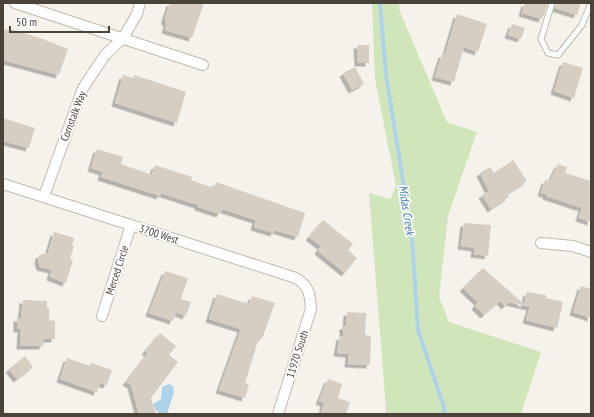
<svg xmlns="http://www.w3.org/2000/svg" width="594" height="417" font-family="'PT Sans Narrow',sans-serif">
<defs>
<filter id="shadow"><feDropShadow dx="-3.5" dy="3.5" stdDeviation="0" flood-color="#0004"/></filter>
</defs>
<rect width="100%" height="100%" fill="#f5f2ec"/>
<polygon fill="#d0e5b9" points="372,3 399,3 400,12 447,122 477,132 448,216 439,297 449,322 541,352 521,414 385,414 386,409 369,193 390,199 396,186 375,79"/>
<path fill="#afd2eb" d="M169 384 173 386 174 392 167 414C158 414 156 412 153 404L161 399 162 387Z"/>
<g fill="none" stroke-linecap="round" stroke-linejoin="round">
<polyline stroke="#afd2eb" stroke-width="4" points="380,3 386,75 412,237 418,330 444,407 445,414"/>
</g>
<g fill="#d6cec3" filter="url(#shadow)">
<polygon points="170,3 204,3 192,38 165,30 167,23 165,22 165,18"/>
<polygon points="525,3 548,3 542,19 522,13"/>
<polygon points="556,3 581,3 577,15 555,8"/>
<polygon points="457,14 487,24 478,52 464,47 454,82 435,77 442,54 445,55"/>
<polygon points="512,24 525,28 521,39 508,35"/>
<polygon points="5,29 11,31 11,29 40,38 68,49 59,75 3,60 3,35"/>
<polygon points="357,45 369,45 369,63 358,63"/>
<polygon points="563,62 583,68 574,98 554,91"/>
<polygon points="355,67 364,84 352,90 343,73"/>
<polygon points="123,75 133,78 134,75 186,92 177,123 115,103"/>
<polygon points="3,118 35,128 29,148 3,141"/>
<polygon points="97,149 123,157 121,164 152,175 155,165 192,177 191,180 214,188 216,182 305,213 298,237 275,230 274,233 254,227 256,220 222,209 220,214 198,207 198,205 161,193 160,196 101,177 103,172 91,168"/>
<polygon points="513,160 527,181 507,194 509,197 491,209 482,195 489,191 480,173 490,167 494,173"/>
<polygon points="558,164 567,167 565,173 591,181 591,222 579,218 582,208 546,196 546,194 541,193 545,180 550,181"/>
<polygon points="323,220 353,244 348,250 357,258 345,273 318,251 321,246 309,237"/>
<polygon points="464,223 491,225 488,256 474,254 475,248 461,246"/>
<polygon points="54,232 74,238 72,246 74,246 70,259 73,260 66,283 50,277 52,270 40,267 38,260 39,255 48,253"/>
<polygon points="483,268 524,304 527,292 546,295 546,298 563,302 557,328 526,320 530,307 509,302 505,306 500,301 484,315 475,306 478,302 463,288"/>
<polygon points="165,271 188,278 181,299 191,302 186,316 176,312 173,321 149,313"/>
<polygon points="581,286 591,289 591,318 573,312"/>
<polygon points="217,294 249,304 252,296 275,303 262,339 260,339 257,344 245,383 249,384 245,398 219,390 241,329 209,319"/>
<polygon points="23,300 47,301 47,308 49,308 49,320 55,321 55,339 44,339 43,346 20,346 21,329 17,329 17,318 21,318"/>
<polygon points="347,312 366,313 365,335 371,336 370,365 348,364 349,354 337,353 340,336 343,337 343,326 346,326"/>
<polygon points="160,333 176,346 169,355 178,362 151,398 156,414 139,414 131,385 126,382 148,353 145,351"/>
<polygon points="25,356 33,367 17,379 9,369"/>
<polygon points="67,358 90,366 91,363 112,370 107,385 100,383 97,392 60,379"/>
<polygon points="328,379 342,384 338,398 350,402 346,414 321,414 324,403 319,401"/>
</g>
<g fill="none" stroke-linecap="round" stroke-linejoin="round">
<g stroke="#c0baaf" stroke-width="7">
<polyline id="lane" points="552,3 541,39 548,53 558,55 582,25 591,3"/>
</g>
<g stroke="#c0baaf" stroke-width="12">
<g id="street">
<polyline points="15,3 203,65"/>
<path d="M3 184 296 278C309 286 310 294 311 309L278 414"/>
<polyline points="44,196 83,88 105,55 123,38 137,14 140,3"/>
<polyline points="541,243 573,246 591,252"/>
<polyline points="102,316 131,225"/>
</g>
</g>
<use href="#lane" stroke="#fff" stroke-width="5"/>
<use href="#street" stroke="#fff" stroke-width="10"/>
</g>
<g text-anchor="middle" dominant-baseline="central" stroke-width="3.5" stroke-linejoin="round" paint-order="stroke">
<g font-size="11" fill="#49433a" stroke="#fff">
<text transform="translate(73 116) rotate(-69)">Cornstalk Way</text>
<text transform="translate(159 234) rotate(18)">3700 West</text>
<text transform="translate(117 270) rotate(-72)">Merced Circle</text>
<text transform="translate(297 354) rotate(-72)">11970 South</text>
</g>
<g font-size="12" font-style="italic" fill="#3b7bad" stroke="#fff">
<text transform="translate(407 210) rotate(81)">Midas Creek</text>
</g>
</g>
<rect width="594" height="417" fill="none" stroke="#49433a" stroke-width="8"/>
<path d="M10 26v6h99v-6" fill="none" stroke="#49433a" stroke-width="2"/>
<text x="16" y="26" font-size="12" fill="#49433a" stroke="#ffffff" stroke-width="3" paint-order="stroke">50 m</text>
</svg>
